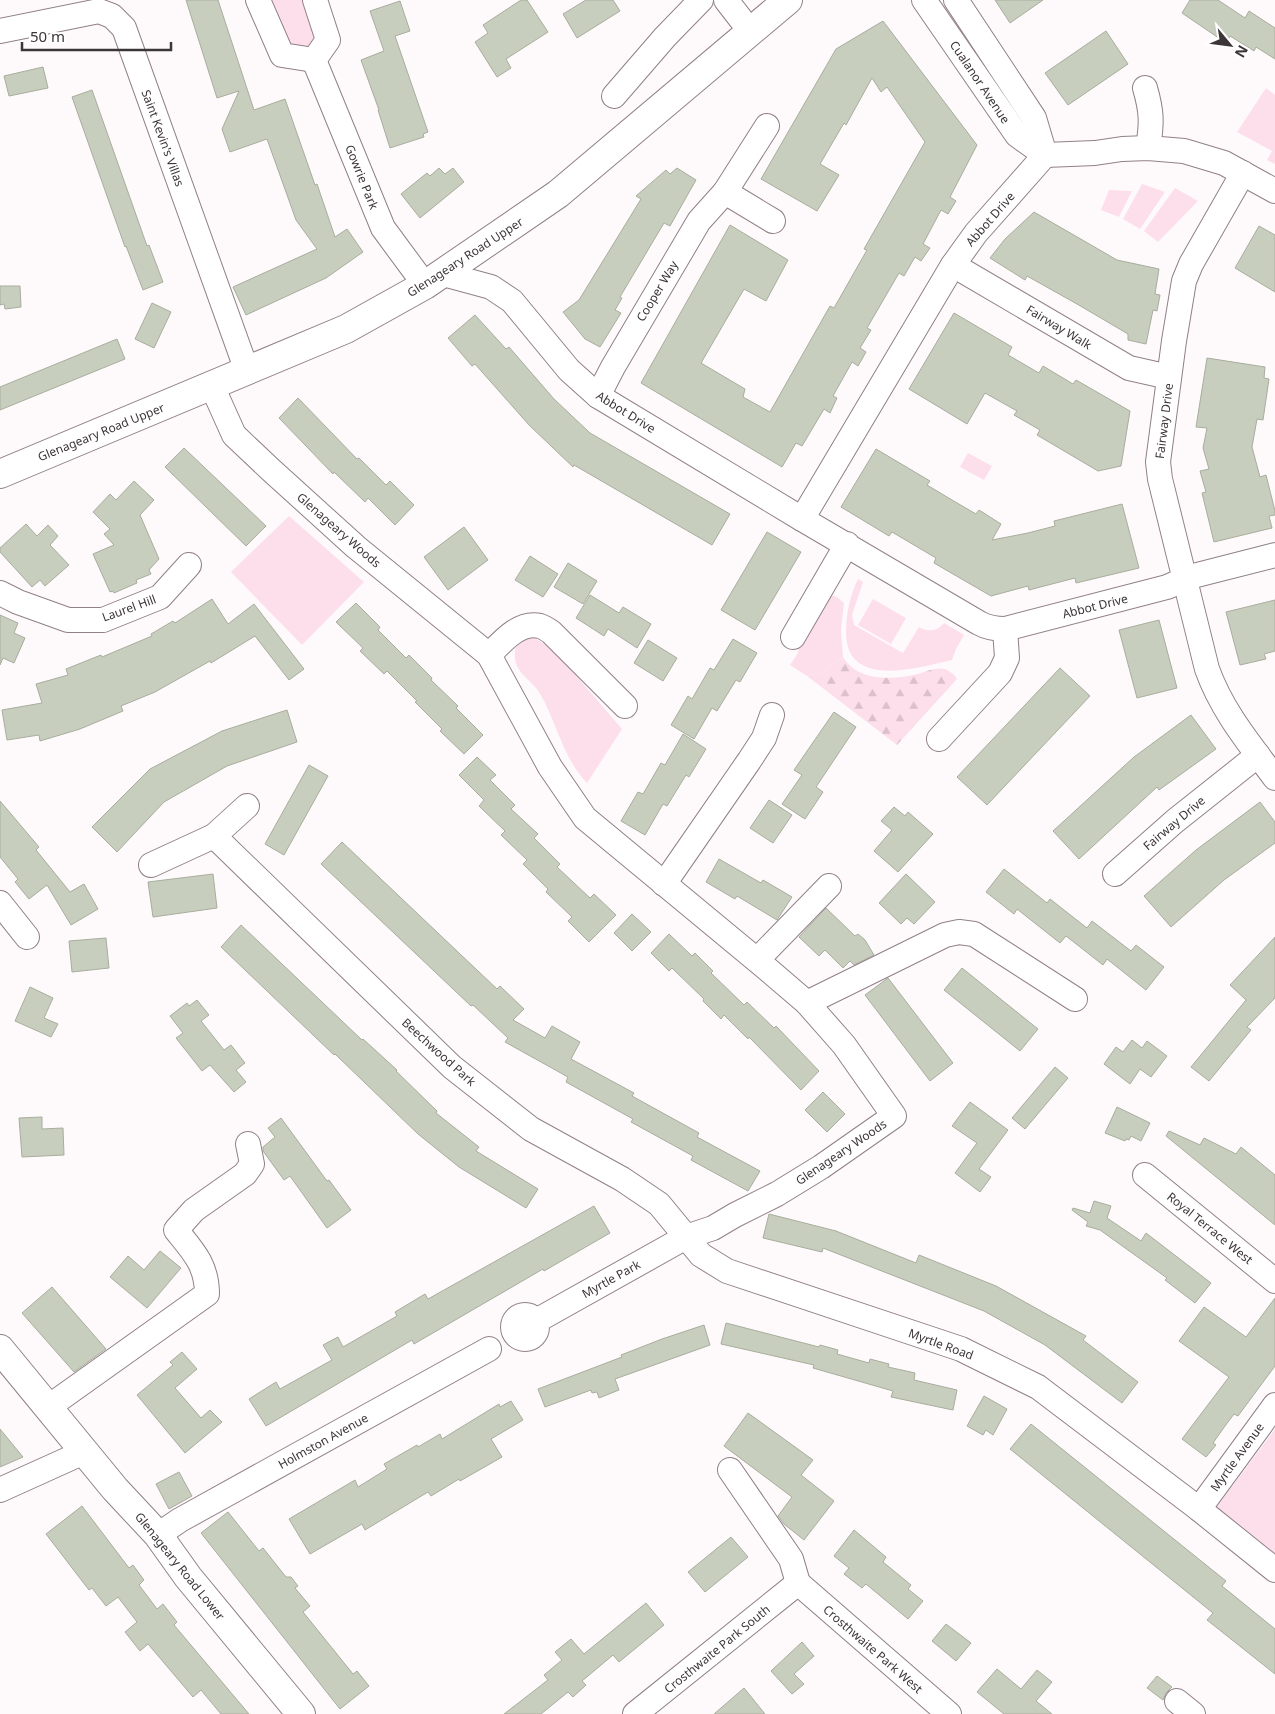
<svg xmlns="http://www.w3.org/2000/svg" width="1275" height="1714" font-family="'Noto Sans',sans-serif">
<defs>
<pattern id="forest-firs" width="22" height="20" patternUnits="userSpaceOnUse" patternTransform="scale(1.25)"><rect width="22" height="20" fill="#fddfeb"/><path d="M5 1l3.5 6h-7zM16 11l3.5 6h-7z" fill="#dac0ca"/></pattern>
</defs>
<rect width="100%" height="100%" fill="#fefafc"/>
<g fill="#fddfeb">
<path d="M271 0H309L318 37C306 50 305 50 289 44Z"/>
<polygon points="1266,88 1275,95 1275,164 1267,160 1272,151 1237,132"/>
<polygon points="1142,184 1165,192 1140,229 1123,219"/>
<polygon points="1175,188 1198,201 1158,242 1144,231"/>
<polygon points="1109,190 1132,191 1119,217 1101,210"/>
<polygon points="968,453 992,466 984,480 960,467"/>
<polygon points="289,516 364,582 302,645 231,572"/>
<path d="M858 579 863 582 852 615 854 625 903 653 919 627C928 632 937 632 944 623L964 635 956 649 952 660C917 668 845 690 846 631 846 614 850 595 858 579Z"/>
<polygon points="829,594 837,597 844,603 841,630 843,657 825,671 807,676 790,665 798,653 799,644"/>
<polygon points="873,599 906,618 891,644 858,625"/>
<path d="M531 636 554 650 622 729 587 783C562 757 557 722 539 692 532 681 516 673 515 658 514 645 520 641 531 636Z"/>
<polygon points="1275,1429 1275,1556 1216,1508"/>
</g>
<path fill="url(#forest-firs)" d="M843 657C858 682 893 680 918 674 927 671 936 667 945 669 950 671 954 674 957 679L897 745 807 676 825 671Z"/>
<g fill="#c8cebe" stroke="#a8ad9d">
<polygon points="186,0 218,0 254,110 285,99 315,185 317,184 335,237 347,229 363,252 326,278 246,315 233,287 317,249 296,220 267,139 230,152 222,129 239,91 217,98"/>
<polygon points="521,0 527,0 548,32 506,59 511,68 497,77 475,42 488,33 483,25"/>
<polygon points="586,0 613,0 620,11 577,38 563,14"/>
<polygon points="995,0 1043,0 1010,23"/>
<polygon points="1190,0 1218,0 1245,18 1249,11 1275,28 1275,59 1256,47 1254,51 1230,36 1226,43 1182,13"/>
<polygon points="400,1 410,31 395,36 428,132 423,134 424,137 390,148 378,110 379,110 361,60 384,51 370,11"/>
<polygon points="883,21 977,145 950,197 956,201 948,214 941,210 923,244 930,248 921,261 915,257 904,276 899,273 867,328 871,330 860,348 866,352 858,366 852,362 833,396 837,398 830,413 824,409 802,446 796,443 782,467 641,383 730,225 788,260 766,301 744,289 701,363 745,389 743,397 770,412 830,306 834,308 867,250 864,249 925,142 887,87 881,92 872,78 846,125 844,123 820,164 839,175 817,211 761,179 836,49"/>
<polygon points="1106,31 1128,64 1068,105 1045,73"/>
<polygon points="43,67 48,88 9,96 4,76"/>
<polygon points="92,90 147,246 149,245 163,282 143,290 126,246 125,247 72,97"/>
<polygon points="439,168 445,174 453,168 464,182 420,218 401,194 427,173 430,176"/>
<polygon points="677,168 696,180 670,226 664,223 620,297 622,298 615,310 621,313 600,347 585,339 563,312 579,300 641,199 636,196 666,170 670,174"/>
<polygon points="1034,212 1117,260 1159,269 1155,294 1160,295 1157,311 1153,310 1146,344 1128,340 1128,334 1077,304 1027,276 1025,280 990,258 1005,239"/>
<polygon points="1259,226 1275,235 1275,292 1235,268"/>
<polygon points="0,286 20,286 21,307 5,309 4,304 0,305"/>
<polygon points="152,303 171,312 154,348 135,339"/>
<polygon points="954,313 1012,347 1008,355 1039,373 1043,366 1073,384 1076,380 1130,411 1121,466 1098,471 1037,435 1040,430 1014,415 1017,411 985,393 967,424 909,389"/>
<polygon points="475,315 506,349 509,347 554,399 590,433 730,514 712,545 574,465 573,467 529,425 475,364 472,366 448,338"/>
<polygon points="117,339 125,359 0,410 0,387"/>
<polygon points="1207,358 1265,367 1264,378 1269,379 1263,420 1257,419 1252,447 1260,477 1266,475 1275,511 1275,515 1269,516 1272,528 1214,542 1202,493 1206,492 1200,471 1209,469 1203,448 1207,428 1196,427"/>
<polygon points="298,398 357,459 359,458 386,485 390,481 414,505 395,525 368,498 365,502 334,472 333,474 279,418"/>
<polygon points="184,448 266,526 246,546 165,467"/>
<polygon points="876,449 930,481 927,485 952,500 976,514 979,510 1001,524 992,540 1028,533 1055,526 1054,521 1122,504 1139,568 1076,583 1075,578 1029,590 1028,586 991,596 934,563 936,558 892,532 889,536 841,507"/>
<polygon points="134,481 154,500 140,515 159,559 149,570 151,574 136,580 137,583 114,593 113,591 110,592 93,554 114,545 104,534 110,529 93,512 110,494 116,500"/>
<polygon points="26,524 37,536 48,525 58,536 50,545 69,565 45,586 40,580 32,587 0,552 0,548"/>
<polygon points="464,527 488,560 448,590 424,557"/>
<polygon points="767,532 801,552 755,630 721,610"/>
<polygon points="530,556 558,574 543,597 515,580"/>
<polygon points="568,563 597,581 583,604 554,587"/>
<polygon points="590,595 619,613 623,607 651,624 637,648 608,629 604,636 576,618"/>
<polygon points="212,599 228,624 254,604 304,669 289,680 255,636 211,663 210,661 155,692 121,706 123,711 80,729 40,741 39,735 7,740 2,710 42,703 36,684 68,675 66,669 101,655 102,657 152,636 151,634 173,621 175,623"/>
<polygon points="1275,600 1275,651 1264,654 1266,659 1240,665 1226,612"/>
<polygon points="356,603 380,627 378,630 406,658 409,655 432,678 431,680 458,706 456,708 483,735 464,754 440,731 442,729 415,702 417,701 387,671 384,674 360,651 363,648 336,622"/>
<polygon points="0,615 18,623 14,633 25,638 14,663 3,658 0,665"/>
<polygon points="1159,620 1177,688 1137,698 1119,630"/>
<polygon points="733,639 757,653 740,682 736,680 717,711 712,708 694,739 671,725 688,696 692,699 710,668 714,670"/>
<polygon points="648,640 677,658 663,681 634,663"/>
<polygon points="1060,668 1090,696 987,805 957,777"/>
<polygon points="287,710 297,742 227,766 164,802 117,852 92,827 150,769 222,731"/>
<polygon points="834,712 856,727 816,787 823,792 805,819 782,804 802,775 794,770"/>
<polygon points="1191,715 1216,749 1159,790 1157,787 1079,859 1053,831 1134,757"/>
<polygon points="683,734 706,749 689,777 686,775 667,806 663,804 645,835 621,821 638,792 643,794 661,763 665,765"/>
<polygon points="477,757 496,775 490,780 515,805 511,809 538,834 534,838 560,864 557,867 590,898 594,894 616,915 589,942 568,921 572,917 546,892 548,889 523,864 527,860 501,835 505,831 479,806 484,800 459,775"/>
<polygon points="309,765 328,776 284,855 265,844"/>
<polygon points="769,800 792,815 773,843 750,828"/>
<polygon points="0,801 39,847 36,850 70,892 84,884 98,909 71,925 47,885 29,899 15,882 18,879 0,857"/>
<polygon points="1260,802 1275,822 1275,843 1224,880 1171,927 1144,896 1196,850"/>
<polygon points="894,807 905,816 908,812 933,834 898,872 874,851 892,830 881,821"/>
<polygon points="342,842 497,989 500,986 524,1009 513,1020 545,1038 552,1026 580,1042 571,1059 634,1093 632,1096 699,1133 697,1137 760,1171 748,1191 691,1160 693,1156 631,1122 633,1119 566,1082 568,1077 505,1042 508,1038 473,1005 471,1006 321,864"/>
<polygon points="719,859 761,883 763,880 792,897 777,920 737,896 735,899 706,882"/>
<polygon points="1004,869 1047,903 1050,899 1087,928 1092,921 1131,951 1136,945 1164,967 1146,990 1107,959 1103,965 1066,936 1060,943 1017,909 1014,914 986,892"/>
<polygon points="213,874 217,908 153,917 148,882"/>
<polygon points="906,874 935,902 914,924 907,918 901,924 879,903"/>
<polygon points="826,908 855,936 858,934 865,940 874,955 854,965 850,961 843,968 825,950 819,956 799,937"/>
<polygon points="632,914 651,932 632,951 614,933"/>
<polygon points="241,925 362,1040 363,1039 397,1070 396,1071 437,1111 436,1113 479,1147 476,1151 538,1189 526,1208 459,1167 418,1134 335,1054 334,1055 221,947"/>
<polygon points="669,934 692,956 695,953 713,971 711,973 744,1005 747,1002 774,1028 776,1026 819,1071 801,1090 749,1037 748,1039 724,1015 721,1019 703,1001 704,999 672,968 669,971 651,953"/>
<polygon points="1275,937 1275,998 1247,1027 1251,1030 1209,1081 1191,1067 1246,1000 1230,985"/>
<polygon points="106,938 109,968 72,972 69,941"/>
<polygon points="962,968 1038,1029 1020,1051 944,990"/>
<polygon points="888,978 953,1063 930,1081 865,995"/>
<polygon points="30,987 53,998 44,1018 58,1024 51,1037 15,1021"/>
<polygon points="197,1000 209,1015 201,1021 224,1050 231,1045 245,1063 236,1070 246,1082 234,1092 210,1065 202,1071 176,1038 183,1033 170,1016 187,1003 189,1006"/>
<polygon points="1132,1040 1142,1048 1147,1041 1167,1056 1151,1077 1140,1069 1130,1084 1104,1064 1116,1047 1123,1052"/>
<polygon points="1055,1067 1068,1078 1025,1129 1012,1118"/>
<polygon points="823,1092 845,1114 827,1132 805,1110"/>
<polygon points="970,1102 1008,1130 979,1169 991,1177 980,1192 955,1173 977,1143 952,1126"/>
<polygon points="1117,1107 1150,1123 1141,1141 1131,1136 1129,1140 1126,1139 1125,1141 1105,1133"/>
<polygon points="42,1117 42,1129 63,1128 64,1155 22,1157 19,1118"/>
<polygon points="281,1118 327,1181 329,1180 351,1210 327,1228 290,1176 284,1180 263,1151 263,1147 275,1137 268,1128"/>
<polygon points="1169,1131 1200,1145 1204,1138 1236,1154 1241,1147 1275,1175 1275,1225 1166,1136"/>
<polygon points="1094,1201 1111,1206 1107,1218 1141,1241 1146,1233 1211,1283 1195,1303 1165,1280 1167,1278 1100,1230 1086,1226 1088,1222 1072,1210 1073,1208 1090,1213"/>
<polygon points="594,1206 610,1233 544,1271 543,1269 414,1344 412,1340 266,1426 249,1399 276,1382 280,1389 332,1360 323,1345 338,1337 343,1347 397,1316 395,1312 425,1294 428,1299"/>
<polygon points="769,1214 836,1231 916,1263 919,1255 996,1286 1086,1336 1083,1340 1138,1382 1122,1403 1045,1345 984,1311 823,1248 822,1252 763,1238"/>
<polygon points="160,1251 181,1268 147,1308 110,1277 128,1256 144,1270"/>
<polygon points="52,1287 106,1349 74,1372 22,1313"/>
<polygon points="1275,1298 1275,1366 1238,1416 1234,1414 1225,1426 1213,1443 1216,1445 1206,1457 1182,1439 1229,1377 1179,1341 1204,1307 1246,1337"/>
<polygon points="726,1323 819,1347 820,1345 838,1350 837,1354 869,1363 870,1359 889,1364 888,1367 915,1373 914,1380 957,1390 953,1410 891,1397 893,1391 813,1368 814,1365 721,1344"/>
<polygon points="704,1325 710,1345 615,1379 619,1390 599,1398 597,1392 592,1393 591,1390 545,1407 538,1389 622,1357 621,1355 662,1339"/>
<polygon points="182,1352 197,1369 175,1388 201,1418 210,1410 222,1422 185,1453 137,1395 173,1365 170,1362"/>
<polygon points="984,1396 1007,1409 993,1435 986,1430 983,1435 967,1426"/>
<polygon points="511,1401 523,1420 491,1439 502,1457 460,1481 459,1479 431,1496 428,1492 365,1530 362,1524 310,1554 289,1519 355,1480 358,1487 387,1469 384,1464 417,1445 418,1447 440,1434 442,1439 499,1404 500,1407"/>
<polygon points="748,1413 813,1460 801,1475 834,1501 804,1540 784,1524 778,1516 792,1497 724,1446"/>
<polygon points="1031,1424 1226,1581 1222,1586 1275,1629 1275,1674 1207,1620 1213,1613 1010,1449"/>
<polygon points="0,1429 23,1457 0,1467"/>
<polygon points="179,1472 192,1496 169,1509 156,1484"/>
<polygon points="82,1506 129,1568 133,1565 144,1580 139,1585 157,1609 163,1604 177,1622 174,1625 249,1714 221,1714 201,1690 193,1697 148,1644 140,1651 125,1632 137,1622 118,1597 106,1606 92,1588 89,1590 46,1534"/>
<polygon points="228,1512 259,1551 263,1548 286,1577 291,1577 298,1586 295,1588 310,1606 303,1612 353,1674 357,1671 369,1686 340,1709 201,1533"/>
<polygon points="854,1530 886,1557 883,1562 911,1585 908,1589 923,1601 908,1619 866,1584 862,1588 844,1574 849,1568 834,1556"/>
<polygon points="731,1537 748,1557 705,1592 688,1572"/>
<polygon points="646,1603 664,1625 619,1662 613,1655 582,1681 586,1685 573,1697 568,1692 541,1714 504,1714 548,1680 544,1675 562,1660 555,1652 571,1639 584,1654"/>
<polygon points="946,1624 971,1643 956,1661 932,1641"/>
<polygon points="802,1642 814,1656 794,1674 804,1684 792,1694 771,1671"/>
<polygon points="997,1669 1021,1689 1037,1670 1052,1682 1036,1701 1052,1714 1004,1714 977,1692"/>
<polygon points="1157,1676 1172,1687 1166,1693 1163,1700 1147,1688"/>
<polygon points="744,1688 765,1714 714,1714"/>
</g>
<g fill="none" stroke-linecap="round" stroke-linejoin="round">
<g stroke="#918087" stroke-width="26">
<g id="minor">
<polyline points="258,0 282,55 314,60"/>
<polyline points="726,0 750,31"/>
<polyline points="924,0 1017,135 1045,155 1095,153 1122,149 1148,148 1184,151 1224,163 1275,191"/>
<polyline points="956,0 1034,118 1045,155"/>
<polyline points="0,31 99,11 112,16 124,28 247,371"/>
<polyline points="314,60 383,228 425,285"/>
<polyline points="314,60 328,40 315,0"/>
<path d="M1145 88C1152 112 1152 123 1148 148"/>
<polyline points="614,96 665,37 701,0"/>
<path d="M1243 173 1191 264 1184 281 1174 341 1158 462 1160 479 1207 669C1222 711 1249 743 1275 778"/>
<polyline points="725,192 773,221"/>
<polyline points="953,265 1129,368 1169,377"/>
<polyline points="443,274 491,287 512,301 569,370 598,396 802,519 953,265 976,233 1045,155"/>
<polyline points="212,386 234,435 271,470 356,547 489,655 550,767 585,818 765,967 807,1003 844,1045 894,1116 821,1167 777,1194 735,1215 713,1228 686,1237 536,1321"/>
<polyline points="598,396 613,367 699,221 725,192 767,126"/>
<path d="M802 519 979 623C988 628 995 629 1005 629L1167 587 1193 576 1275 555"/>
<polyline points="0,593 18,602 68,620 103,620 160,597 189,565"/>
<polyline points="793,637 847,544"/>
<path d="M489 655C502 642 519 621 540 626 543 627 548 630 551 632L625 706"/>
<polyline points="939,739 1000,673 1007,658 1005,629"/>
<polyline points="214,836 452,1067 531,1129 622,1179 659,1204 701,1255 727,1271 961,1349 1038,1387 1199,1509 1275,1570"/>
<polyline points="151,865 214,836 247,806"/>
<polyline points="1115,874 1175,821 1258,755"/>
<polyline points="664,884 749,761 764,738 772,715"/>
<polyline points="0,903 27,937"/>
<polyline points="757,960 829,886"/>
<polyline points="807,1003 945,935 959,932 974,934 1075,999"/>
<polyline points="1145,1175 1275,1281"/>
<circle cx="525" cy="1327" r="12"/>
<path d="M47 1408 207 1294C207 1265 193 1251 176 1230L194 1210 245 1174 252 1164 248 1144"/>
<polyline points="730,1470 791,1559 798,1583"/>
<polyline points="0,1490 84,1452"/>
<polyline points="1199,1509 1275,1405"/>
<polyline points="158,1535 180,1520 489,1349"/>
<polyline points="798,1583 949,1714"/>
<polyline points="1177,1701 1193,1714"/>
<polyline points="635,1714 798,1583"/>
</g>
</g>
<g stroke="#918087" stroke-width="30">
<g id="major">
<polyline points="0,474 346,329 425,285 558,194 788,0"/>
<polyline points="0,1349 115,1489 158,1535 188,1577 301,1714"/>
</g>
</g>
<use href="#minor" stroke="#fff" stroke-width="24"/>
<use href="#major" stroke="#fff" stroke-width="28"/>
</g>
<g text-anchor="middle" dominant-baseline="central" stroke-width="4" stroke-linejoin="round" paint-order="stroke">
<g font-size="12" fill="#3c3538" stroke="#fff">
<text transform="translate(980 82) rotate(56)">Cualanor Avenue</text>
<text transform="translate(163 138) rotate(70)">Saint Kevin's Villas</text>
<text transform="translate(362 177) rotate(68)">Gowrie Park</text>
<text transform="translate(990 219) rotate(-49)">Abbot Drive</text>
<text transform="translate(465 257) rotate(-33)">Glenageary Road Upper</text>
<text transform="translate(657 291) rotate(-59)">Cooper Way</text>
<text transform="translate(1059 327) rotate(31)">Fairway Walk</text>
<text transform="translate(626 412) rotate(32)">Abbot Drive</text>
<text transform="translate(1164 421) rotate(-83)">Fairway Drive</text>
<text transform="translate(101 432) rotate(-22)">Glenageary Road Upper</text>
<text transform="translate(339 530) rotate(41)">Glenageary Woods</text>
<text transform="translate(1095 606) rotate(-14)">Abbot Drive</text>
<text transform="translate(129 608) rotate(-20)">Laurel Hill</text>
<text transform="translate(1174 823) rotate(-40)">Fairway Drive</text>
<text transform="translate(439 1052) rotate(42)">Beechwood Park</text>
<text transform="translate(841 1152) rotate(-34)">Glenageary Woods</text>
<text transform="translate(1210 1228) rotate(39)">Royal Terrace West</text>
<text transform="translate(611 1279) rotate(-29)">Myrtle Park</text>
<text transform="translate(941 1344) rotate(20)">Myrtle Road</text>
<text transform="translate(323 1441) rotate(-29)">Holmston Avenue</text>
<text transform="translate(1237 1457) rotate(-54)">Myrtle Avenue</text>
<text transform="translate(180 1566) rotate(51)">Glenageary Road Lower</text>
<text transform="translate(717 1649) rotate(-39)">Crosthwaite Park South</text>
<text transform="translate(873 1649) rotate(41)">Crosthwaite Park West</text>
</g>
</g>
<g transform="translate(1230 45) rotate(119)" stroke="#ffffff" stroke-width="4" paint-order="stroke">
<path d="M0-4L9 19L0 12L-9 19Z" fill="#3c3538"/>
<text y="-8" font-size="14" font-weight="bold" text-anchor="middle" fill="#3c3538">N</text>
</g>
<path d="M22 42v8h149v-8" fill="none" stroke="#3c3538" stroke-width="2.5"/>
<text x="30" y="42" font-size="15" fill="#3c3538" stroke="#ffffff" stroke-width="4" paint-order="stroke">50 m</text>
</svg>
